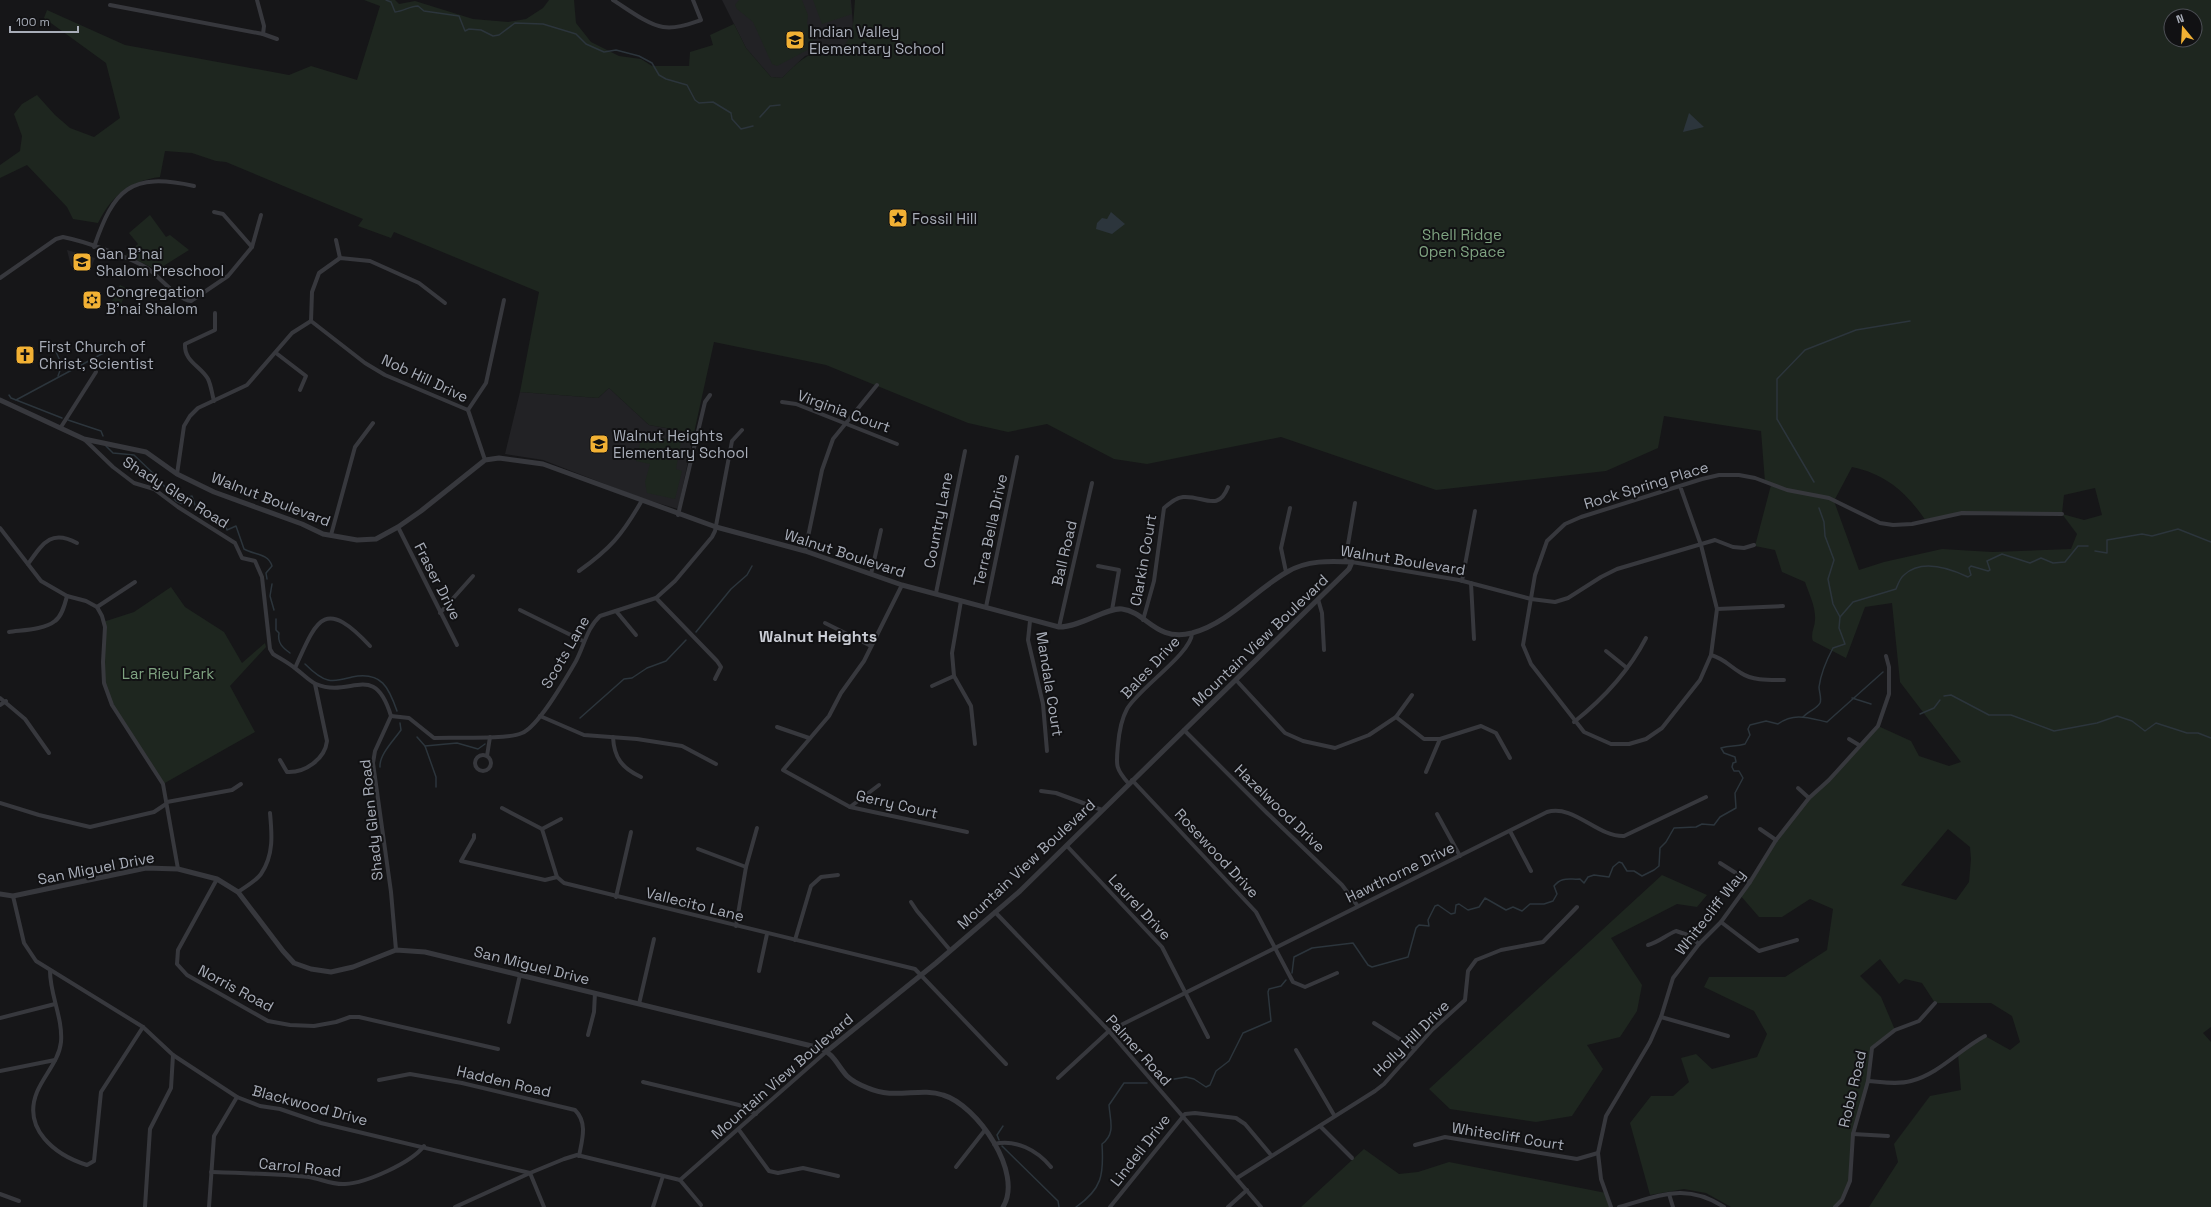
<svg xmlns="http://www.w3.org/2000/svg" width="2211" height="1207" font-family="'Space Grotesk',sans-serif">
<rect width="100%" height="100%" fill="#161618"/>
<g fill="#222225">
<polygon points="722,0 851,0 853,25 851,35 847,45 838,52 828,50 805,56 782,78 771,77 746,48"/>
<polygon points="67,250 95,258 90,271 71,266"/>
<polygon points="609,388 649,425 694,433 678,509 641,498 543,460 505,454 520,392 598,398"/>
</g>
<g fill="#1e261f" fill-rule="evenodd">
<path d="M364 0H395L399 4 415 1 473 19 508 22 526 19 543 8 549 0H574L576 23 591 42 619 56 641 59 652 66H689L690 52 713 45 710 35 734 24 746 48 771 77 782 78C799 61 813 46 838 52 855 38 853 21 855 0H2211V1027L2203 1033 2211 1042V1207H1869L1898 1162 1894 1144 1930 1096 1961 1090 1958 1054 1985 1036 2010 1050 2020 1042 2012 1016 1991 1003H1935L1922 983 1905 979 1899 984 1880 959 1860 976 1881 997 1895 1030 1872 1048 1868 1081 1853 1134 1850 1181 1842 1200 1835 1207H1731L1706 1193 1684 1189 1650 1195 1630 1123 1651 1096H1673L1689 1082 1681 1058 1696 1054 1712 1069 1757 1057 1767 1034 1754 1011 1704 987 1709 977H1785L1827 950 1833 909 1810 899 1782 917H1759L1740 895 1776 840 1809 798 1878 726 1911 741 1919 756 1949 766 1961 762 1900 682 1892 603 1865 607 1846 658 1813 641C1810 634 1815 627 1815 620 1816 607 1809 594 1805 582L1782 572 1775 550 1755 546 1771 485 1765 482 1761 431 1664 416 1658 448 1606 471 1436 490 1281 437 1147 464 1114 459 1047 424 1008 432 968 423 826 365 714 342 694 433 649 425 609 388 598 398 520 392 539 292 394 232 391 238 358 226 363 219 226 162 216 161 192 153 165 151 160 177C130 181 112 195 98 223L73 219 67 207 27 165 0 178V165L20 151 22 136 14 114 22 104 37 95 55 115 70 128 94 137 120 118 106 63 44 18 47 10 125 45 289 75 311 66 357 80 380 6ZM2171 16H2195V40H2171ZM1852 467C1886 474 1907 493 1926 521L1962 513 2062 514 2064 495 2095 488 2102 515 2084 520 2062 514 2077 534 2071 549 1992 552 1942 549 1884 562 1859 570 1834 501ZM1948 829 1970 847 1971 859 1969 882 1956 900 1901 885Z"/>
<polygon points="739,0 802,0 808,15 807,23 815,46 777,66 772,64 753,22 737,9 735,5"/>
<polygon points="813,0 850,0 852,14 822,24"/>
<polygon points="150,215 166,237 170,235 189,250 157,270 126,255 138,244 129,233"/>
<polygon points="120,285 128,289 120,306 112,301"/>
<polygon points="642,434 681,442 676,469 682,471 675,499 647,493 645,482 650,464 636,461"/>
<polygon points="171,587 185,607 224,632 242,663 265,643 266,647 230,686 255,732 163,784 112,705 104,683 103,622 134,612"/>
<polygon points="1662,875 1707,895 1697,907 1677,904 1611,938 1642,985 1637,1011 1620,1037 1587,1045 1603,1069 1572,1116 1536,1122 1450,1109 1429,1089"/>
<polygon points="1364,1149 1399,1174 1418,1172 1449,1162 1606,1193 1611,1207 1301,1207"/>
</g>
<g fill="#2c353c">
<polygon points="1689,113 1704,127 1683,132"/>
<polygon points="1111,212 1125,224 1112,234 1096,229 1097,223 1102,218 1107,219"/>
</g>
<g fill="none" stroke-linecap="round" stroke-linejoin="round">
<g stroke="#2c353c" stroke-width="1.5">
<path d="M386 0 391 2 395 12C404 11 410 6 418 6L424 11 459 16 465 31 469 29 481 30 493 36 499 35 515 23 543 24 576 34 586 44 604 52 616 50 639 56 652 63 659 75 666 79 687 85 695 100 699 103 713 102 731 113 732 119 741 129 753 126"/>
<polyline points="760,117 770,106 780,105"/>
<polyline points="56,352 62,365 58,376"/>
<polyline points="9,395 11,398 62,418"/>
<polyline points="16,400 111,349 117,341"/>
<polyline points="68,420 101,431 103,436"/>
<path d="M106 446 113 453 134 455 157 477 176 501 185 505 188 497 192 496 195 505 225 524 227 530 236 526 244 549C254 555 268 553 272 566L266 573 267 579"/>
<polyline points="1814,482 1777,419 1777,379 1805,350 1856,330 1910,321"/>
<polyline points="2095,551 2107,553 2107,540 2142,534 2152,536 2178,529 2211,542"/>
<polyline points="272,584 270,596 274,610"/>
<path d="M1840 617 1853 602 1896 589C1898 584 1900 578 1904 575 1921 559 1949 568 1968 577L1971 575 1969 568 1971 566 1988 571 1990 570 1987 561 2002 554 2030 563 2041 558 2053 563 2065 562 2078 546H2088"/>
<path d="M276 619V630L279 633C277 643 283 648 290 653"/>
<polyline points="696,632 731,589 747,575 752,566"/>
<path d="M305 664C311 670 319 678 328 680 336 682 344 679 352 677 382 671 389 688 397 711"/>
<polyline points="1944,696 1951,695 1989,715 2011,715 2054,731 2097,723 2117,716 2132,721 2145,731 2156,723 2187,733 2198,733 2211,738"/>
<polyline points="1852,698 1871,704"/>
<polyline points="1920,714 1934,708 1940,700"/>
<path d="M1803 717C1808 711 1817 709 1820 703 1822 698 1819 692 1819 687 1821 672 1826 661 1833 648L1845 644 1839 628 1840 617 1833 604 1828 579 1834 560 1825 536 1824 522 1819 508"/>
<polyline points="580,718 624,679 632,678 647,668 666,661 686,640"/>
<polyline points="417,737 425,746 457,743 478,749 485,744"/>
<polyline points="425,746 436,777 436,787"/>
<path d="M380 767C379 755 394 740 401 730L400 723"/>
<path d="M1292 973 1294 957 1312 948 1353 943 1368 965 1372 967 1408 957 1416 928 1419 925 1429 926 1428 920 1435 906 1438 905 1451 914 1455 913 1456 905 1459 904 1468 910 1479 907 1485 898 1506 910 1513 907 1522 911 1530 904H1544L1553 901 1557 894 1554 886C1562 876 1570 880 1580 879L1584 883 1588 877 1594 875 1609 877 1613 867 1619 862 1622 863 1627 871H1634L1642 876 1654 870 1659 866 1660 848 1666 842 1674 828 1696 827 1702 824 1714 825 1720 817 1736 808 1735 793 1743 778 1739 771H1734L1732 767 1733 763 1736 762 1735 757 1724 753 1721 748C1730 745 1736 747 1745 744L1750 735 1748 729 1750 725 1766 721 1778 724C1794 712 1809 718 1827 722L1883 672"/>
<polyline points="1163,1081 1186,1077 1194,1079 1206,1087 1210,1085 1216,1071 1229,1061 1243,1033 1271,1021 1268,992 1269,989 1281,986 1286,980"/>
<polyline points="999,1140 997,1135 1003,1126"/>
<polyline points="1002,1146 1058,1201 1059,1207"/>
<path d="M1076 1207C1102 1189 1104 1175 1102 1144 1116 1134 1110 1120 1109 1105L1124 1083H1147"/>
</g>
<g stroke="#37383d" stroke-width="4">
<polyline points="257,0 264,26 263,34"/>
<path d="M613 0C626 8 648 25 663 27 676 29 689 24 701 20L693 0"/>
<polyline points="110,5 263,34 277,39"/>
<polyline points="214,212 223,214 252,247"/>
<polyline points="336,240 340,258"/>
<path d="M94 247C114 189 130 172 194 186"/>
<path d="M0 278 56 239 63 237C84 241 129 257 147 268 159 276 178 300 191 301L228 276 252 247 261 215"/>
<polyline points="311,321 312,292 319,273 340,258 370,261 419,283 445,303"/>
<polyline points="276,353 306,376 300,390"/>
<path d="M214 401C212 394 211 385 208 379 201 366 184 362 185 344L215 330V313"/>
<polyline points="782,402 796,404 897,444"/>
<polyline points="468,410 486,383 504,300"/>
<polyline points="61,427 96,372"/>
<path d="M84 439 113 467 134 483 154 489 178 507 235 543 242 558 255 561 262 577 270 649 273 654C281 659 289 663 296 669 303 674 309 681 316 684 351 699 374 660 391 716L375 751 373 763 391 892 396 950"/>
<polyline points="177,474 184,426 190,416 198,408 247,385 292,333 311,321 365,363 385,375 468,410 485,460"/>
<polyline points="1680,486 1701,545 1717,609 1711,655 1700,680 1662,728 1646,739 1629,744 1611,744 1584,732 1531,664 1523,645 1535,575 1547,541 1565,524 1581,517 1702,479 1719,475 1739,475 1755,478 1787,490 1829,498 1880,523 1893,525 1912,524 1962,513 2062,514"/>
<polyline points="678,515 705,402 710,395"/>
<polyline points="398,527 457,645"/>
<polyline points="0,528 41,581 67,596 86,601 97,607 102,616 105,627 103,662 104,683 112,705 163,784 178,869"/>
<polyline points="331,535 355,447 373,423"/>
<polyline points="805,551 822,470 833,439 877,385"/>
<polyline points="1345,562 1355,503"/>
<polyline points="1352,562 1459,580 1531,599 1555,602 1568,598 1601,577 1617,569 1715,540 1733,547 1744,548 1754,545"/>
<path d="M28 564C43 543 51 529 77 543"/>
<polyline points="1098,566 1119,570 1112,610"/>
<path d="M579 571C610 549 622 535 641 502"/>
<polyline points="1286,572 1281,548 1290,508"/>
<polyline points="871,574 881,530"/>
<polyline points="1462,581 1475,511"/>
<polyline points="1471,583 1474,639"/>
<polyline points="902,585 864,661 841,693 829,716 783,770 850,807 967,832"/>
<polyline points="936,593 965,451"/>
<polyline points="656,598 717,661 721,667 715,679"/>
<polyline points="1318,599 1322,613 1324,650"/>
<polyline points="961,601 952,653 954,676 971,706 975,744"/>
<polyline points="97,607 135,582"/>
<polyline points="986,607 1017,457"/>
<polyline points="1717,609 1783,606"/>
<polyline points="520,610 583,641"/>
<polyline points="616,611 636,635"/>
<polyline points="440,613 473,576"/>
<path d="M1143 620 1154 581 1164 508C1170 503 1175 498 1183 497 1203 495 1218 513 1228 487"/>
<polyline points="1030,621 1028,640 1043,704 1047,751"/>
<polyline points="825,623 871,646"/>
<polyline points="1059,627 1092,483"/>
<path d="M9 632C21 630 44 630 55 621 62 616 65 604 67 596"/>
<polyline points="1606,651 1627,668"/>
<path d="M1711 655C1725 659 1729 666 1741 673 1753 681 1770 680 1784 680"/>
<path d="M295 668C317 619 324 597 370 646"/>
<polyline points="1236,680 1285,733 1303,741 1335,748 1369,735 1396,717 1412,695"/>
<polyline points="932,686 954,676"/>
<polyline points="0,698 25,719 49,753"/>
<polyline points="0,705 6,701"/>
<path d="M391 716 409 718 434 738C453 737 507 740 522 733 539 726 566 678 576 661 584 646 587 628 600 616L656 598 675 581 712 537 715 531 732 441 742 430"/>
<polyline points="540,716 584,735 637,739 682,746 716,764"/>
<polyline points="1396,717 1424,739 1440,739 1426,772"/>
<path d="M1574 722C1603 699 1629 671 1646 638"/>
<polyline points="777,727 809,738"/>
<polyline points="1184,730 1267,813 1342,885 1357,905"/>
<path d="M613 737C614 758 622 768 641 777"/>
<polyline points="1440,739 1481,726 1496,733 1510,758"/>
<polyline points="1849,739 1859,745"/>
<circle cx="483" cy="763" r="8"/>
<polyline points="487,756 490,737"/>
<path d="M280 760 287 772C305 773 325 759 327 741L315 684"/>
<polyline points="1132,780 1256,912 1293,982 1305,987 1337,973"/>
<path d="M1129 784C1115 768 1116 765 1118 745 1119 733 1121 720 1127 709 1138 689 1192 653 1192 633"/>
<polyline points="1798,788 1809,798"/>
<polyline points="1041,791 1056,793 1102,810"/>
<polyline points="167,802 232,790 241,784"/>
<polyline points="0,803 39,815 90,827 154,812 166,804"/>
<polyline points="850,807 879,785"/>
<polyline points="502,808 542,829 557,877 564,883 915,969 1006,1064"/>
<polyline points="1437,814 1460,856"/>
<polyline points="542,829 561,819"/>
<polyline points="1760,829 1776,840"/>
<polyline points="1510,831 1531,871"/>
<polyline points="474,835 474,838 461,861 545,880 557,877"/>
<polyline points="1067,846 1162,947 1208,1037"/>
<polyline points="698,849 746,867"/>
<polyline points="1720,863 1750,882"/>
<polyline points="217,879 178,950 177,964 187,975 268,1021 290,1025 314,1026 336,1022 350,1017 359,1017 498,1049"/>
<path d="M238 892C245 887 256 881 261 874 274 855 272 834 270 813"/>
<polyline points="13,896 24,943 36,961 143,1027 173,1055 237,1097 260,1106 280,1109 321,1123 530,1173 564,1159 577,1155 680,1180"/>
<polyline points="616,897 631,832"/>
<polyline points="911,902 917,911 950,950"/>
<polyline points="995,912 1109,1031 1261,1207"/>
<polyline points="1721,922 1759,951 1797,940"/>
<polyline points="736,926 746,867 757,828"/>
<polyline points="795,940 811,886 821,877 838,875"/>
<path d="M1648 945C1659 942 1666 935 1676 931L1688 935 1699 944"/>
<path d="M50 971C50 995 63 1018 61 1042 59 1061 44 1075 37 1092 22 1129 55 1155 87 1165L94 1161 101 1092 143 1027"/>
<polyline points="759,971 767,934"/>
<polyline points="639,1004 654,939"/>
<polyline points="1661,1017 1728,1036"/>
<polyline points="0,1018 55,1004"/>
<polyline points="509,1022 520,975"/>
<polyline points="1374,1023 1415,1049"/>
<polyline points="588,1035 594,1012 595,993"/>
<polyline points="1296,1050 1334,1115"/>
<polyline points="0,1071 55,1060"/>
<path d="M1058 1078 1109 1031 1547 812C1574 804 1597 837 1624 836L1706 797"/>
<path d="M379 1080 410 1074 462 1083 575 1110C588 1123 582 1140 579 1156"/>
<path d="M1868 1081C1882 1082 1898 1085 1911 1081 1939 1074 1960 1049 1985 1036"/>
<polyline points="643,1082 739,1105 756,1114"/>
<polyline points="1320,1126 1352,1158"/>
<polyline points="739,1130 769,1171 778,1173 803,1168 838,1176"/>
<polyline points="1853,1134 1888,1136"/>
<path d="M994 1144C1016 1139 1037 1150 1051 1167"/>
<polyline points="1415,1145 1445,1137 1577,1159 1598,1153"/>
<polyline points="956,1167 985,1130"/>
<path d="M211 1172C243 1173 276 1174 309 1177 321 1179 333 1185 345 1184 366 1183 411 1163 424 1146"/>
<polyline points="1237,1178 1375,1091 1384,1084 1432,1030 1465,1000 1468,971 1476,960 1501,950 1543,942 1577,907"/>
<polyline points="680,1180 827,1051"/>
<polyline points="680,1180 701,1205"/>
<polyline points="0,1194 19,1201"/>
<polyline points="1669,1194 1673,1207"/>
<polyline points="145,1207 150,1129 171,1088 173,1055"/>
<polyline points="209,1207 214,1136 237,1097"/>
<polyline points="455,1207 530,1173 544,1207"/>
<polyline points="653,1207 663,1176"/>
<polyline points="1110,1207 1185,1114 1195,1113 1236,1118 1245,1124 1271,1155"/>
<polyline points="1228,1207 1247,1190"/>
<polyline points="1611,1207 1601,1179 1598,1153 1606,1116 1650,1042 1661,1017 1673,978 1699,944 1721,922 1750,882 1776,840 1809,798 1829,780 1878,726 1889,694 1889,667 1886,656"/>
<path d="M1619 1207C1660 1196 1685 1182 1724 1207"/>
<polyline points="1835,1207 1842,1200 1850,1181 1853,1134 1868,1081 1872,1048 1895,1030 1919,1021 1935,1003"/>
</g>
<g stroke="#37383d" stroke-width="5">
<path d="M0 400 84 439 146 452 177 474 214 492 302 524 323 534 357 540 376 539 398 527 421 511 485 460 499 458 543 464 716 527 805 551 902 585 1059 627C1081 627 1107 607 1122 609 1147 612 1155 642 1192 633 1229 623 1255 590 1287 572 1307 560 1330 561 1352 562L1349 569 1020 891 936 963 827 1051"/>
<path d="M0 894 13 896 146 868 178 869 217 879 238 892 283 951 294 963 311 969 331 972 353 967 396 950 425 952 820 1048C833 1053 838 1066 847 1076 853 1082 860 1085 868 1088 894 1100 920 1087 943 1095 977 1105 1024 1173 1003 1207"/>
</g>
</g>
<defs>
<g id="school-square" transform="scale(1)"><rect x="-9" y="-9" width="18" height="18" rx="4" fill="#f2b134" stroke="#111113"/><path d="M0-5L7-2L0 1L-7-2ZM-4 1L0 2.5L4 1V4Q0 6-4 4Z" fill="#111"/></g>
<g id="sight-square" transform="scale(1)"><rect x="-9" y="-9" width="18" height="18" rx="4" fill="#f2b134" stroke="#111113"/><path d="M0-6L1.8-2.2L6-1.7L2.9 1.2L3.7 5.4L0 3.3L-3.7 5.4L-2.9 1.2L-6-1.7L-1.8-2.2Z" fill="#111"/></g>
<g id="synagogue-square" transform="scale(1)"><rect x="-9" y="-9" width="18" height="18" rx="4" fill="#f2b134" stroke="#111113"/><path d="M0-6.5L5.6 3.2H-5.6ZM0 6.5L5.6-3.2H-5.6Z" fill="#111"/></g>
<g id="church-square" transform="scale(1)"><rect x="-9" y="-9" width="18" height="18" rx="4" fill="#f2b134" stroke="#111113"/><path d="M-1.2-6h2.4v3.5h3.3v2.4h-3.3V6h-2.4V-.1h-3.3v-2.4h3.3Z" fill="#111"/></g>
</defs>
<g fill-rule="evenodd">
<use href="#school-square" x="795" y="40"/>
<use href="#sight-square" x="898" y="218"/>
<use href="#school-square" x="82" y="262"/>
<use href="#synagogue-square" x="92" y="300"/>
<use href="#church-square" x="25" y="355"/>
<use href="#school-square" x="599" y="444"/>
</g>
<g text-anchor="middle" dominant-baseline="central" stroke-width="4" stroke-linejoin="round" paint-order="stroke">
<g font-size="15" fill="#a8adb8" stroke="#111113" text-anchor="start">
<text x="809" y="31">Indian Valley<tspan x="809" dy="17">Elementary School</tspan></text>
<text x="912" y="218">Fossil Hill</text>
<text x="96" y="253">Gan B'nai<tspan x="96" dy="17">Shalom Preschool</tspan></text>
<text x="106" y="291">Congregation<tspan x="106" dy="17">B'nai Shalom</tspan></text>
<text x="39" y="346">First Church of<tspan x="39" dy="17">Christ, Scientist</tspan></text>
<text x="613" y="435">Walnut Heights<tspan x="613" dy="17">Elementary School</tspan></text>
</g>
<g font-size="15" fill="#7fa381" stroke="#111113">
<text x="1462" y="234">Shell Ridge<tspan x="1462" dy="17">Open Space</tspan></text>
<text x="168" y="673">Lar Rieu Park</text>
</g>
<g font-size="15" fill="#a8adb8" stroke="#111113">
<text transform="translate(425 378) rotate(25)">Nob Hill Drive</text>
<text transform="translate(844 411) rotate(20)">Virginia Court</text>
<text transform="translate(1646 485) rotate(-17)">Rock Spring Place</text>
<text transform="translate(176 492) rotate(32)">Shady Glen Road</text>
<text transform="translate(271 499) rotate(21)">Walnut Boulevard</text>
<text transform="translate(938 520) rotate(-79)">Country Lane</text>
<text transform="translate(990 530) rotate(-78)">Terra Bella Drive</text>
<text transform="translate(845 553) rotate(18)">Walnut Boulevard</text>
<text transform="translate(1064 553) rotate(-77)">Ball Road</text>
<text transform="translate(1143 560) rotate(-80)">Clarkin Court</text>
<text transform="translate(1403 560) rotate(9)">Walnut Boulevard</text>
<text transform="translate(438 581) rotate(63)">Fraser Drive</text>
<text transform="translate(1260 640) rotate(-44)">Mountain View Boulevard</text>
<text transform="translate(565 652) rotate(-60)">Scots Lane</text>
<text transform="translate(1150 667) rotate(-47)">Bales Drive</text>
<text transform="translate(1050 684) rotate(81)">Mandala Court</text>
<text transform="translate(897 804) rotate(13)">Gerry Court</text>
<text transform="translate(1280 808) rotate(44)">Hazelwood Drive</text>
<text transform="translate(371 820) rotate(-96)">Shady Glen Road</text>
<text transform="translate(1217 853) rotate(47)">Rosewood Drive</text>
<text transform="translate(1026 864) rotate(-43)">Mountain View Boulevard</text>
<text transform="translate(96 868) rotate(-11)">San Miguel Drive</text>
<text transform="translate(1400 872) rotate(-26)">Hawthorne Drive</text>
<text transform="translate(695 904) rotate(14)">Vallecito Lane</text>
<text transform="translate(1140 907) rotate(47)">Laurel Drive</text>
<text transform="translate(1710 912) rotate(-52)">Whitecliff Way</text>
<text transform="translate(532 965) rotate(14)">San Miguel Drive</text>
<text transform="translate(236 988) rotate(28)">Norris Road</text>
<text transform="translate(1411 1038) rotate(-45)">Holly Hill Drive</text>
<text transform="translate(1139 1050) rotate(48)">Palmer Road</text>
<text transform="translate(782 1076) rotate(-41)">Mountain View Boulevard</text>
<text transform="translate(504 1081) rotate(13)">Hadden Road</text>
<text transform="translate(1852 1089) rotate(-77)">Robb Road</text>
<text transform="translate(310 1105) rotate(15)">Blackwood Drive</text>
<text transform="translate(1508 1136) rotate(9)">Whitecliff Court</text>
<text transform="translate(1140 1150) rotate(-52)">Lindell Drive</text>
<text transform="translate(300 1167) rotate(6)">Carrol Road</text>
</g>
<g font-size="16" font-weight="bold" fill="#c9ccd4" stroke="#111113">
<text x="818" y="636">Walnut Heights</text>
</g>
</g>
<g transform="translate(2183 28) rotate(342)"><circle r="19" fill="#111113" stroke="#4d4f55"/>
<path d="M0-3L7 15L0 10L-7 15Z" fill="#f2b134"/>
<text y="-6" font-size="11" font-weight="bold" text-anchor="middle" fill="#a8adb8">N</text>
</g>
<path d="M10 26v6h68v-6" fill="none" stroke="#a8adb8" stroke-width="2"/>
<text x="16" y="26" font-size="12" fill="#a8adb8" stroke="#111113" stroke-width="3" paint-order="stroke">100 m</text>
</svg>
